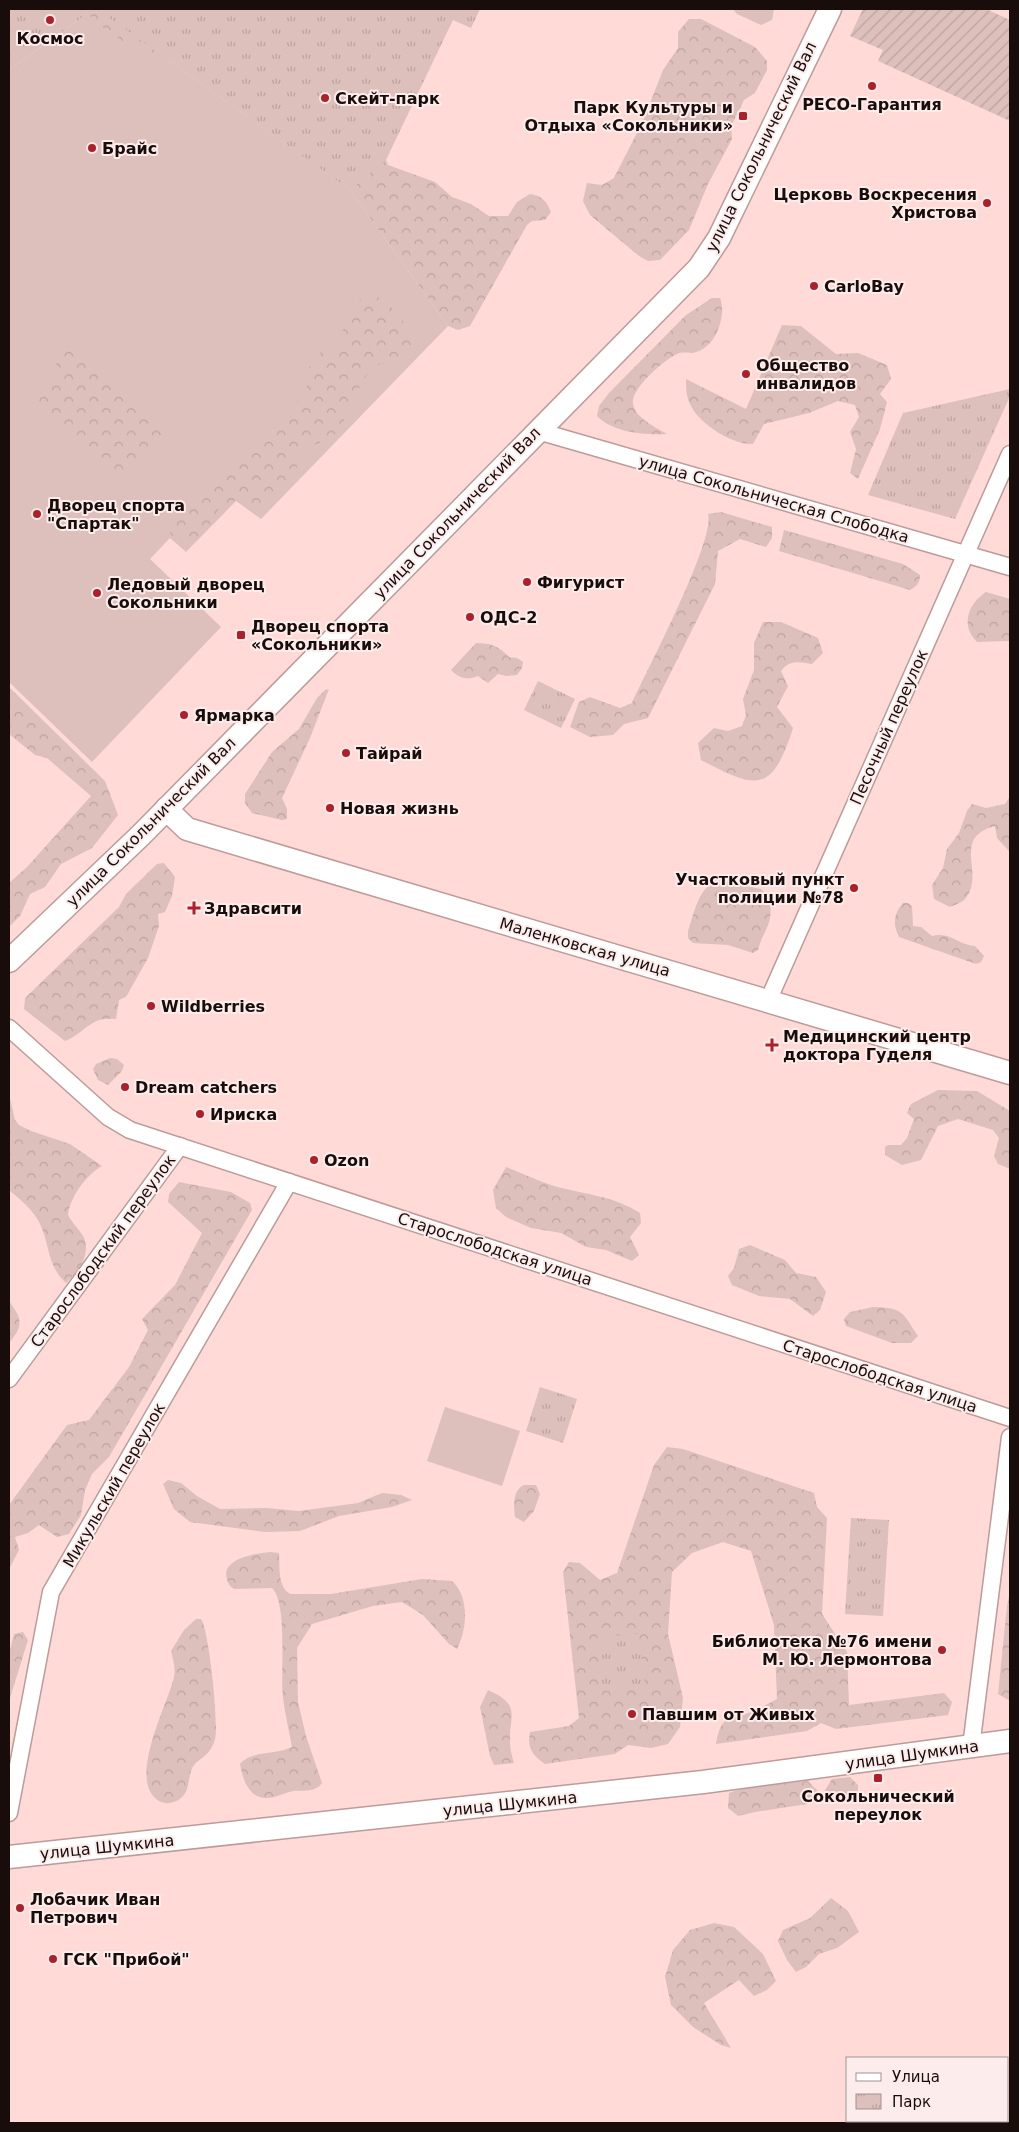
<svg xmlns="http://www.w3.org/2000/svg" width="1019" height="2132" font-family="'DejaVu Sans',sans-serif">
<defs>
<pattern id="forest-crowns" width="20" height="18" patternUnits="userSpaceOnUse" patternTransform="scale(1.25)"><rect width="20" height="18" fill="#ddbfbc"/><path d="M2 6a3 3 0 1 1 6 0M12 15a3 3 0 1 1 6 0" fill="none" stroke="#bda3a0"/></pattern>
<pattern id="park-tufts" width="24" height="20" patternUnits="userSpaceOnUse" patternTransform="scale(1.25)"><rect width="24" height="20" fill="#ddbfbc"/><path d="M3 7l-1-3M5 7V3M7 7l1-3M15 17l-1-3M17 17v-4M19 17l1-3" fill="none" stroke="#bda3a0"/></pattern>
<pattern id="garden-furrows" width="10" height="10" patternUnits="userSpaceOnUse" patternTransform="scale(1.25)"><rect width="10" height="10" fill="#ddbfbc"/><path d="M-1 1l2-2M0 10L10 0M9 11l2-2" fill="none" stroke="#bda3a0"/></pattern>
</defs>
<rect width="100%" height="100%" fill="#ffdad7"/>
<g fill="#ddbfbc">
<polygon points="94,9 97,9 350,190 448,326 261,519 236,501 186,552 170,538 150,559 221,627 92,762 9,682 9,70"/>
<polygon points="733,9 774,9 772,20 761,25 737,14"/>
<polygon points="445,1407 520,1431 502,1486 427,1461"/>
</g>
<g fill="url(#forest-crowns)">
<path d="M77 9H125L385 157 388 165 435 182 452 197 471 204 489 216H508L517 202 530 194C543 196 546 201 551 212L545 220 532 221 527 225 470 326 458 330 448 326 350 190 169 60 123 41 102 27 87 13 9 42Z"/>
<polygon points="689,19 701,19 755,47 767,61 767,70 755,93 744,100 731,126 732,139 708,184 689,230 660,260 648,261 639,256 590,215 583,201 587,183 602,185 614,178 643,121 663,70 678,48 678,32"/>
<path d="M366 292C391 299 409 324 415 348L410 355 388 365 381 363 371 370 363 380 339 431 329 439 303 449C294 479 285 500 252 511 240 498 232 497 219 509 215 513 214 519 211 523 205 530 198 536 191 542 178 543 167 535 167 522L176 511 197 506 304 394 308 382 307 370 322 351 341 343 343 339V323L347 315Z"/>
<path d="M712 298H720C727 315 716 347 696 352 690 354 683 351 677 354 664 360 630 389 633 404 635 418 657 428 667 434 644 435 614 433 597 416L599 406 609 393 686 315Z"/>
<path d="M782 325 801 326 836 354 858 353 887 365 891 379 880 394 887 402 880 429 858 479 850 473 856 449 850 432 859 417 855 405 838 401 809 413 764 424 753 444C731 445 694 421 688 399 686 393 686 386 686 379L746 409Z"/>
<polygon points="67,345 82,350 160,427 163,435 124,478 118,478 37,399 35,392 48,379"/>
<path d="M721 512 772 527V538L766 547 740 539 718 551 715 584 648 718 624 724 613 735 590 737 570 727 579 702 590 697 620 708 632 703C646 672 716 539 708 514Z"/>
<path d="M784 530 903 564 920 575C920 583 917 586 910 590L779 551Z"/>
<path d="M986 592 1010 599V641L977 642C960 625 968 604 986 592Z"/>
<path d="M763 622H781L818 638 823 653 812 664C799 662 790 659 781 671L788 686 777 707 793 728C772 793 758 790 701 760L698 743 714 728 728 731 742 726 746 715 743 699 754 670V643Z"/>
<path d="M476 643C491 643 499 646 509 657L517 658 523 662 522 668 517 675 506 676 498 674 488 683 478 676C467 681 459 678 451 670Z"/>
<polygon points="9,687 105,781 118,815 92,848 61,864 45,887 30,894 20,916 9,927 9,883 27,867 91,796 47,758 35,755 9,734"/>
<polygon points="329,689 310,738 282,798 287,809 287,819 282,820 252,813 245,803 245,794 272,752 299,729 317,698 325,690"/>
<path d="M1010 796V852L997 838 995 826C949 838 988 876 964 900 961 903 954 905 950 907L934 899 932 885 943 868 947 849 959 833 967 811 972 804 986 808 1005 804Z"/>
<path d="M164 863 175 877 172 896 165 912 158 914 159 926 148 958 126 997 119 1000 116 1019C89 1016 87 1032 65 1041L24 1009 25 998 119 907 126 894 157 864Z"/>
<path d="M717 880 761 889 770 899C773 926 765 926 758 950L753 953 728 945 693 943 688 938V931C694 914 698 888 717 880Z"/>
<path d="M903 903H908L912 906 913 926 921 927 932 936C949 931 959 945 975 946L984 956 981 962 976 964 899 937C893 925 893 914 903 903Z"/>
<polygon points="110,1058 117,1059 124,1065 122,1071 108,1085 98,1080 93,1069 96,1064"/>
<polygon points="938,1090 977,1091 1010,1111 1010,1169 998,1164 994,1156 999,1138 993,1130 958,1119 938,1126 921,1160 902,1165 885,1155 885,1147 888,1145 901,1145 907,1138 914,1119 907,1113 911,1104"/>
<path d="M9 1094 15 1120 19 1125 31 1131 70 1144 102 1166C86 1175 70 1197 68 1215 72 1223 80 1230 84 1238 91 1255 78 1272 66 1283 46 1265 50 1242 39 1222 32 1209 20 1199 9 1190Z"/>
<path d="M506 1167C522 1173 538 1181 554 1186 583 1194 614 1196 640 1213L641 1223 630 1237 639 1255 632 1261 606 1250 586 1247 561 1233 531 1228 506 1217 496 1208 493 1190Z"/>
<polygon points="179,1182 231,1192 250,1203 252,1210 109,1457 92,1474 85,1490 81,1515 69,1534 57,1537 39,1525 28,1533 15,1537 19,1550 9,1569 9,1505 67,1425 89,1420 129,1367 148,1330 142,1319 175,1285 202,1233 168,1202 169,1194"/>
<polygon points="750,1245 785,1260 796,1273 816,1277 826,1292 820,1310 813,1316 790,1299 759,1296 732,1285 728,1276 734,1268 739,1249"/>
<path d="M9 1301C22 1319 24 1325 9 1343Z"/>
<path d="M873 1307C904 1308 902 1312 918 1336L911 1343H892L846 1326 844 1319 850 1312Z"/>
<path d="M667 1447 683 1449 814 1493 817 1507 827 1518 822 1614 847 1652 849 1705 944 1693 952 1702 948 1715 836 1729 821 1723 807 1731 716 1744C721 1715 728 1719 752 1712 761 1709 769 1703 777 1699L774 1625 751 1551 723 1542 692 1553 672 1572 668 1634 683 1698 680 1727 668 1744 651 1748 628 1745 615 1754 545 1764C532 1755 527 1748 530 1732L569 1726 579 1718 563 1572 569 1562 580 1563 600 1580 617 1573 654 1465Z"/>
<polygon points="168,1480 181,1483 197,1496 220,1509 266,1508 299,1511 358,1503 382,1493 401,1495 412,1500 392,1507 339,1516 300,1531 265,1532 190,1522 174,1509 163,1484"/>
<path d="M524 1485H536L540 1494 534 1511 524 1522 515 1517C514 1505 512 1491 524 1485Z"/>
<path d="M270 1552 279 1553C280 1566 277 1586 290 1594H331L422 1579 452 1581C470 1597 467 1630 457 1649L449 1644 423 1615 402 1602 373 1606 312 1624 297 1648 298 1702 306 1736 322 1783C315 1793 303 1790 293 1791 286 1792 280 1796 274 1797 251 1803 243 1782 240 1764 252 1750 276 1755 292 1747 289 1731 285 1714 283 1698 280 1674 288 1603 272 1588L234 1589 230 1586C214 1560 252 1554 270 1552Z"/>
<polygon points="1010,1591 1010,1701 998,1694 1007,1606"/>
<path d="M196 1619H201C209 1630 219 1724 215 1739 210 1759 195 1758 191 1771 188 1780 189 1792 181 1798 175 1803 166 1805 159 1801 126 1781 168 1704 174 1677 176 1668 173 1660 171 1651L184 1630Z"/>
<polygon points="23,1632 28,1640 10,1698 9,1722 9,1654 14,1634"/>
<path d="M488 1690C522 1705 509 1715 510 1743 510 1749 512 1757 514 1763L494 1765 490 1756 480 1707Z"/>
<polygon points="850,1777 858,1785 858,1796 755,1812 738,1816 728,1808 729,1793 749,1786 808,1781 822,1795 832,1779"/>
<polygon points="831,1898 848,1911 859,1932 837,1948 819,1954 806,1967 796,1972 787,1960 778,1941 783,1930 810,1918"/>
<polygon points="714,1923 734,1927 763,1954 776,1981 767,1990 754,1996 739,1980 704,2003 731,2048 721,2045 693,2027 671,2005 665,1977 673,1950 690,1930"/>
</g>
<g fill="url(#park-tufts)">
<polygon points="9,9 94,9 9,70"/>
<polygon points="97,9 480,9 471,28 453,20 386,160 350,190"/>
<polygon points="1010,389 1010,396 955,519 868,495 903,413"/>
<polygon points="538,681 575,699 561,728 524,710"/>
<polygon points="540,1387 577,1399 563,1443 526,1431"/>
<polygon points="851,1518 889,1520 883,1616 845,1614"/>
<polygon points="638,1633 645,1686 602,1691 596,1638"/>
</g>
<polygon fill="url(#garden-furrows)" points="863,9 986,9 1010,20 1010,121 878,61 883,50 850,36"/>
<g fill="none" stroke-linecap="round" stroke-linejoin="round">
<g stroke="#bd9b98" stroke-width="19">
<g id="street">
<polyline points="538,431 1010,567"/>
<polyline points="768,1001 1010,454"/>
<polyline points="9,1028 108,1117 130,1130 1010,1418"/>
<polyline points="9,1379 180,1146"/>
<polyline points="971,1747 1010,1437"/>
<polyline points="9,1813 51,1592 289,1182"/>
</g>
</g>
<g stroke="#bd9b98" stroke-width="25">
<g id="secondary">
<polyline points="166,809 187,829 1010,1073"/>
<polyline points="9,961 141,835 699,268 719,238 830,9"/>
<polyline points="9,1857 703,1782 1010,1741"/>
</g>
</g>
<use href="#street" stroke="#fff" stroke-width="16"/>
<use href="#secondary" stroke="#fff" stroke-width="22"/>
</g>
<g fill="#b01e2a" stroke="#fcedec" stroke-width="2">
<circle cx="50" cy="20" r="5"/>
<circle cx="872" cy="86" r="5"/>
<circle cx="325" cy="98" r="5"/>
<rect x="738" y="111" width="10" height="10" rx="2.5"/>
<circle cx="92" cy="148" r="5"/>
<circle cx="987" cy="203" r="5"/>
<circle cx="814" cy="286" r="5"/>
<circle cx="746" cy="374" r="5"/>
<circle cx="37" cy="514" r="5"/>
<circle cx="527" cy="582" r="5"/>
<circle cx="97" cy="593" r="5"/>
<circle cx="470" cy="617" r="5"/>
<rect x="236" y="630" width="10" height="10" rx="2.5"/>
<circle cx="184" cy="715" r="5"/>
<circle cx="346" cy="753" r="5"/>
<circle cx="330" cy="808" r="5"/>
<circle cx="854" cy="888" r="5"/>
<path d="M191.5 900.5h5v5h5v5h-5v5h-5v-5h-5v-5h5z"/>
<circle cx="151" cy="1006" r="5"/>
<path d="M769.5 1037.5h5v5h5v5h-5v5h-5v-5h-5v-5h5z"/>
<circle cx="125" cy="1087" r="5"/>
<circle cx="200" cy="1114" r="5"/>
<circle cx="314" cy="1160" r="5"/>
<circle cx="942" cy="1650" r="5"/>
<circle cx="632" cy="1714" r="5"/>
<rect x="873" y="1773" width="10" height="10" rx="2.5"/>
<circle cx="20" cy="1908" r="5"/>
<circle cx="53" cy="1959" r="5"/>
</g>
<g text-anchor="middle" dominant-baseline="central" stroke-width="4" stroke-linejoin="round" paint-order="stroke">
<g font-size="16" font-weight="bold" fill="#190d0c" stroke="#fcedec" text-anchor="start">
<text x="50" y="38" text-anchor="middle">Космос</text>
<text x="335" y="98">Скейт-парк</text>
<text x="872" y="104" text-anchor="middle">РЕСО-Гарантия</text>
<text x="733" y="107" text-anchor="end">Парк Культуры и<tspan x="733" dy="18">Отдыха «Сокольники»</tspan></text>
<text x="102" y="148">Брайс</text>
<text x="977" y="194" text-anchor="end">Церковь Воскресения<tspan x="977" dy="18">Христова</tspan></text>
<text x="824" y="286">CarloBay</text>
<text x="756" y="365">Общество<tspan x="756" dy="18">инвалидов</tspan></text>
<text x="47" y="505">Дворец спорта<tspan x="47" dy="18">"Спартак"</tspan></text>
<text x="537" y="582">Фигурист</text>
<text x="107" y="584">Ледовый дворец<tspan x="107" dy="18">Сокольники</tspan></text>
<text x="480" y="617">ОДС-2</text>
<text x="251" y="626">Дворец спорта<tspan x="251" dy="18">«Сокольники»</tspan></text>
<text x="194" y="715">Ярмарка</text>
<text x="356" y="753">Тайрай</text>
<text x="340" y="808">Новая жизнь</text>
<text x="844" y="879" text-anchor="end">Участковый пункт<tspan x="844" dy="18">полиции №78</tspan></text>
<text x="204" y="908">Здравсити</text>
<text x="161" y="1006">Wildberries</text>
<text x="783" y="1036">Медицинский центр<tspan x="783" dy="18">доктора Гуделя</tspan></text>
<text x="135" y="1087">Dream catchers</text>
<text x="210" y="1114">Ириска</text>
<text x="324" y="1160">Ozon</text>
<text x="932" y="1641" text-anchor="end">Библиотека №76 имени<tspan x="932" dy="18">М. Ю. Лермонтова</tspan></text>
<text x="642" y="1714">Павшим от Живых</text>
<text x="878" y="1796" text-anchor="middle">Сокольнический<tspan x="878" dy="18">переулок</tspan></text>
<text x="30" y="1899">Лобачик Иван<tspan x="30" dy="18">Петрович</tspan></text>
<text x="63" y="1959">ГСК "Прибой"</text>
</g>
<g font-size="16" fill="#190d0c" stroke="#fcedec">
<text transform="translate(761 147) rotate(-64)">улица Сокольнический Вал</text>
<text transform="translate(774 499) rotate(16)">улица Сокольническая Слободка</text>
<text transform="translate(457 513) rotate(-46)">улица Сокольнический Вал</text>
<text transform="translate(889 727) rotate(-66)">Песочный переулок</text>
<text transform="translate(151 822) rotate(-45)">улица Сокольнический Вал</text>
<text transform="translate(585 947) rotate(16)">Маленковская улица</text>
<text transform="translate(495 1249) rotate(18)">Старослободская улица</text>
<text transform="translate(103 1251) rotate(-54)">Старослободский переулок</text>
<text transform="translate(880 1376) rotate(18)">Старослободская улица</text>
<text transform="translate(114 1485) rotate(-60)">Микульский переулок</text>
<text transform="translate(912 1755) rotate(-8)">улица Шумкина</text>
<text transform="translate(510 1804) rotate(-6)">улица Шумкина</text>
<text transform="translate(107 1847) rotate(-6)">улица Шумкина</text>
</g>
</g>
<rect width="1019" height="2132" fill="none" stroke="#190d0c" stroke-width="20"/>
<rect x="846" y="2057" width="162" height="65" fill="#fcedec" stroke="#a19392"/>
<rect x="856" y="2073" width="25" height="8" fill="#ffffff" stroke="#a19392"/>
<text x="892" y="2082" font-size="15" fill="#190d0c">Улица</text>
<rect x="856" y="2094" width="25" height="15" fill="url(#park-tufts)" stroke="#a19392"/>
<text x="892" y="2107" font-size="15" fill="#190d0c">Парк</text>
</svg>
